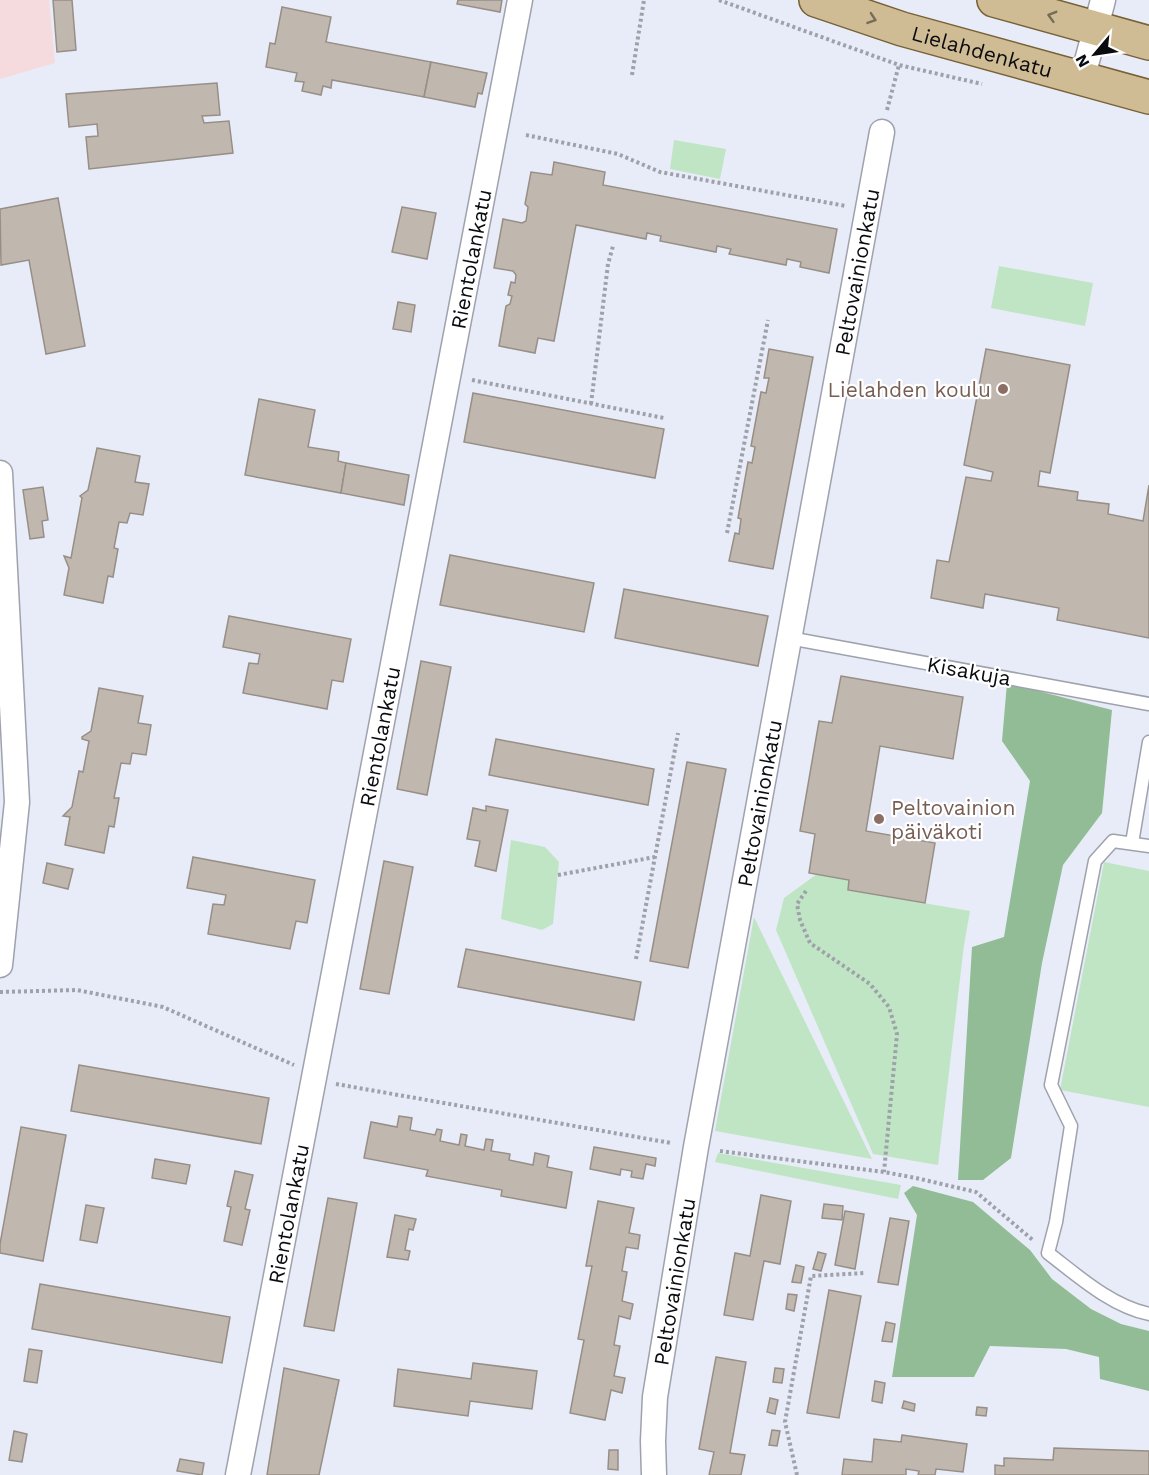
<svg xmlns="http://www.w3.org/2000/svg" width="1149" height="1475" font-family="'Work Sans',sans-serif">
<rect width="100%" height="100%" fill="#e8ecf8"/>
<polygon fill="#f6dbde" points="0,0 49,0 55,63 0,79"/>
<g fill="#c0e5c4">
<polygon points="674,140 726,149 720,179 670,169"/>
<polygon points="999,266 1093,283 1085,326 991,308"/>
<polygon points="511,840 545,847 559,862 553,924 542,930 501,919"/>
<polygon points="1104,862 1149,871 1149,1107 1060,1090"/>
<polygon points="817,874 849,880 848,890 970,911 964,945 938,1165 873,1154 776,930 784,898"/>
<polygon points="754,917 872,1159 715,1131"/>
<polygon points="718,1153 901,1185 898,1199 715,1162"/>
</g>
<g fill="#91bc96">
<polygon points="1007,683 1112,710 1102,813 1063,865 1042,963 1011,1158 983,1180 958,1180 972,947 1004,937 1030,781 1002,741"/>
<polygon points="913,1186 973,1202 1030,1250 1052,1279 1091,1309 1121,1324 1149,1331 1149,1391 1100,1379 1099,1357 1066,1349 990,1346 974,1377 892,1377 917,1215 904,1193"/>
</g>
<g fill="#c0b8af" stroke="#978f87" stroke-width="1.5">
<polygon points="53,0 72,0 76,50 57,52"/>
<polygon points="458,0 502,0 500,12 457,4"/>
<polygon points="282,7 331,17 326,42 431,62 424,97 332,80 331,88 323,86 321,95 302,91 304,82 295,81 297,73 266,67 270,43 275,44"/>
<polygon points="431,62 487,73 482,94 478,93 475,107 424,97"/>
<polygon points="217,83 220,115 202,116 204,123 229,121 233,153 89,169 86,137 98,136 97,124 69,127 66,94"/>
<polygon points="554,162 605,172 603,185 837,229 829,273 800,267 801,262 787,259 786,265 729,254 731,249 717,246 716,252 660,241 661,236 647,233 646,239 576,225 554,341 538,338 535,353 499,346 506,306 510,304 512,296 508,295 511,282 515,283 516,275 513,271 494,268 503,219 522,223 526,221 528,207 525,204 531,172 552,175"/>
<polygon points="58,198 85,346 46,354 29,260 1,265 0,209"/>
<polygon points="402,207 436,213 427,259 392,252"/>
<polygon points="398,302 415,305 411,332 393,329"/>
<polygon points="769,349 813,357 773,569 729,561 735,533 739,534 741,519 738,518 748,462 752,463 755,447 751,446 761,392 766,393 769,378 764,378"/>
<polygon points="986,349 1070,365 1050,473 1040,471 1038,486 1078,492 1077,500 1109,504 1108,514 1143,521 1149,485 1149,638 1057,620 1059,608 985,594 983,608 931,598 937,560 949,562 966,477 991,481 993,472 964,465"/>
<polygon points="473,393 664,429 655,478 464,442"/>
<polygon points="259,399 315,410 308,447 339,452 338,461 346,463 341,493 245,475"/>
<polygon points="97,448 140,456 135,482 149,484 143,515 130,513 127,523 119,522 114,548 118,549 113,577 108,576 103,603 64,595 69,568 64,556 71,558 82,498 80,496 88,490"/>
<polygon points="346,463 409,475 404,505 341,493"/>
<polygon points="43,487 48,520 42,521 44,537 30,539 23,490"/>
<polygon points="450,555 594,583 584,632 440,605"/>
<polygon points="624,589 768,616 758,666 615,638"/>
<polygon points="229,616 351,639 343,682 332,680 327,709 243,693 249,663 258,664 260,654 223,647"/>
<polygon points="421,661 451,667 427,795 397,789"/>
<polygon points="841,676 963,697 953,759 880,746 866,831 935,843 925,903 848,890 849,880 809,873 815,834 800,831 819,721 832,723"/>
<polygon points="99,688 143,696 138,723 151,725 146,755 132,753 130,764 121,763 114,798 119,798 114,827 109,826 104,853 65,845 70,817 63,816 72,807 79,771 83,772 89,741 82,739 82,737 91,731"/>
<polygon points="496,739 654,769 648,805 489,775"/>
<polygon points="687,762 726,769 688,968 650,961"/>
<polygon points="486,806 508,810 496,871 475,866 480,841 467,839 473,808 486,811"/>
<polygon points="193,857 315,880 307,923 296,921 290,949 208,934 213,904 224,905 226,895 187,888"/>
<polygon points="384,861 413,867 389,994 360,989"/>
<polygon points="47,863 73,869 68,889 43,883"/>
<polygon points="466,949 641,982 634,1020 458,987"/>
<polygon points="79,1065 269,1098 261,1144 71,1111"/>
<polygon points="399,1116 412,1118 410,1130 435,1135 437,1129 442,1130 440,1141 459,1145 461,1134 467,1135 465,1146 484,1150 486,1139 493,1140 491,1151 510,1154 509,1160 533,1165 535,1153 549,1156 547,1167 572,1172 566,1208 501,1196 502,1190 426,1176 428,1170 364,1158 371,1122 397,1127"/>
<polygon points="21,1127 66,1135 43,1261 0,1253 0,1244"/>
<polygon points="594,1147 656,1158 655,1166 646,1164 643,1179 631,1177 632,1171 621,1169 620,1175 590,1169"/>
<polygon points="155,1159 190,1165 186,1184 152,1178"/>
<polygon points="235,1171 253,1175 245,1209 250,1210 242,1245 224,1241 231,1207 227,1206"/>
<polygon points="761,1195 791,1201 780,1264 764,1261 753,1320 724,1315 735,1253 750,1256"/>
<polygon points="328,1198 357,1203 334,1331 304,1326"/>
<polygon points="598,1201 634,1208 629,1233 640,1235 638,1249 626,1247 622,1271 627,1272 622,1301 633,1304 630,1319 619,1316 614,1345 620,1346 614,1376 625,1378 622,1393 611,1390 605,1420 570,1413 584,1340 578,1339 592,1266 586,1266"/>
<polygon points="824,1204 843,1206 842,1220 822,1218"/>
<polygon points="86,1205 104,1208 97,1243 80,1240"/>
<polygon points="845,1211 864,1214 855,1269 835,1265"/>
<polygon points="395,1215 416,1219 413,1230 409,1229 405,1250 410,1251 408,1260 387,1257"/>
<polygon points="890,1218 909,1221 898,1285 878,1282"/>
<polygon points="818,1252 826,1254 821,1271 813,1269"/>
<polygon points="796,1265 804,1267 801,1283 792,1282"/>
<polygon points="40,1284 230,1317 222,1363 32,1329"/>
<polygon points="829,1290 861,1296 839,1418 807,1413"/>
<polygon points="788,1294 797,1295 794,1311 786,1309"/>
<polygon points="886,1322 895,1324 892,1342 882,1341"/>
<polygon points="29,1349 42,1351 37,1383 24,1381"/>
<polygon points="716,1357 746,1362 730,1453 745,1455 741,1475 709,1475 714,1452 699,1449"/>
<polygon points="473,1363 537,1371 532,1409 470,1401 468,1416 394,1406 398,1369 471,1379"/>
<polygon points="284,1368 339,1380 319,1475 267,1475"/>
<polygon points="775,1368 784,1369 782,1383 773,1382"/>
<polygon points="875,1381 885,1383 882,1403 872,1401"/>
<polygon points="770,1398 778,1400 775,1414 767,1412"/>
<polygon points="904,1401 915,1404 914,1411 902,1408"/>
<polygon points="977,1407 987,1408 986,1416 976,1415"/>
<polygon points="772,1430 780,1431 777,1446 769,1445"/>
<polygon points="14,1431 27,1434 22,1462 9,1460"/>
<polygon points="902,1435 967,1444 963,1472 936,1469 935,1475 918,1475 919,1471 906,1469 906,1475 842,1475 844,1459 872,1462 874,1439 901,1442"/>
<polygon points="1054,1448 1149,1451 1149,1475 995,1475 995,1465 1004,1466 1004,1458 1053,1460"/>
<polygon points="609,1450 618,1450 618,1470 608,1469"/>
<polygon points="180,1459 204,1463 202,1475 177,1471"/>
</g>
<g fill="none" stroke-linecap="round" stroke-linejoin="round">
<g stroke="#9fa2ad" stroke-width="15">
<g id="service">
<polyline points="789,638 1149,704"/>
<polyline points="1132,843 1149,742"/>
<path d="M1149 846 1113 841 1095 861 1051 1085 1071 1126 1056 1222 1048 1253C1078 1276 1111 1306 1149 1314"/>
</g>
</g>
<g stroke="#9fa2ad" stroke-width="27">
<g id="minor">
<polyline points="1082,80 1103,0"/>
<polyline points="0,473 17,802 0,965"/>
<path id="s1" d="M238 1475 520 0"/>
<path id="s2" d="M654 1475 653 1441 655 1397 696 1147 882 132"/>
</g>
</g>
<g stroke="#776137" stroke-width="36">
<g id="primary">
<path id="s3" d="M816 0 902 29 1149 97"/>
<polyline points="994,0 1149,43"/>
</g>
</g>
<g stroke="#9ea1aa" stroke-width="4" stroke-dasharray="3 3" stroke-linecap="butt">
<polyline points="719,0 899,65 982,84"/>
<polyline points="632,75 644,0"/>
<polyline points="887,110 899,65"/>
<polyline points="526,135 618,154 660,172 846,206"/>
<polyline points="472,380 664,418"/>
<polyline points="591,404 608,264 613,246"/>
<polyline points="727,533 768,320"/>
<polyline points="558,875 655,857"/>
<polyline points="806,891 797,904 800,920 810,943 870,984 889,1007 897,1034 884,1172"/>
<polyline points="636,959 678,733"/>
<polyline points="0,992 77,990 163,1007 294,1065"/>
<polyline points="336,1084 671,1143"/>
<polyline points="720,1151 884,1172 916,1178 976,1192 1034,1241"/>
<polyline points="797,1475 785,1422 811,1276 864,1273"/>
</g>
<use href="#service" stroke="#fff" stroke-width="12"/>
<use href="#minor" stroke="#fff" stroke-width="24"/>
<use href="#primary" stroke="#d0bc94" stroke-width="33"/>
</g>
<defs><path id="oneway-chevron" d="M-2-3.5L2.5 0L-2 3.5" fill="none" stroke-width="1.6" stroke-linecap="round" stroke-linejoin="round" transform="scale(1.5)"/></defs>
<g stroke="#776c58">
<use href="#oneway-chevron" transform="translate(1052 16) rotate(-164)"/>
<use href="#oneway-chevron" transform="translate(872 19) rotate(19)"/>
</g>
<g fill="#8d6e63" stroke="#fff" stroke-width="2">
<circle cx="1003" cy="389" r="6"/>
<circle cx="879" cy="819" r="6"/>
</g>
<g text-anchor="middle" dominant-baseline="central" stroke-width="4.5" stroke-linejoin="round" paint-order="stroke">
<g font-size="21" fill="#0a0b0f" stroke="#fff">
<text stroke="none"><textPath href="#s3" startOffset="174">Lielahdenkatu</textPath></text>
<text stroke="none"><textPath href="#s1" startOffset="1238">Rientolankatu</textPath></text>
<text stroke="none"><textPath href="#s2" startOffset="1221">Peltovainionkatu</textPath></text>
<text transform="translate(969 671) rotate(10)">Kisakuja</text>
<text stroke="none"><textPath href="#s1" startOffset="752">Rientolankatu</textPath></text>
<text stroke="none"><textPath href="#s2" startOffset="681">Peltovainionkatu</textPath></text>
<text stroke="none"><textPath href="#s1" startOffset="266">Rientolankatu</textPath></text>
<text stroke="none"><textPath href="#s2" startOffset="195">Peltovainionkatu</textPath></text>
</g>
<g font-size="21" fill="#785e54" stroke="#fff" text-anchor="end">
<text x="991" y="389">Lielahden koulu</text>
<text x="891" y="807" text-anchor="start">Peltovainion<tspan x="891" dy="24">päiväkoti</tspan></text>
</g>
</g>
<g transform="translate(1095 54) rotate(241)" stroke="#ffffff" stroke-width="4.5" paint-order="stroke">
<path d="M0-4.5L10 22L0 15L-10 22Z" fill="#0a0b0f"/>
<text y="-9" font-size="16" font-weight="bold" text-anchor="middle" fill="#0a0b0f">N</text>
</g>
</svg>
